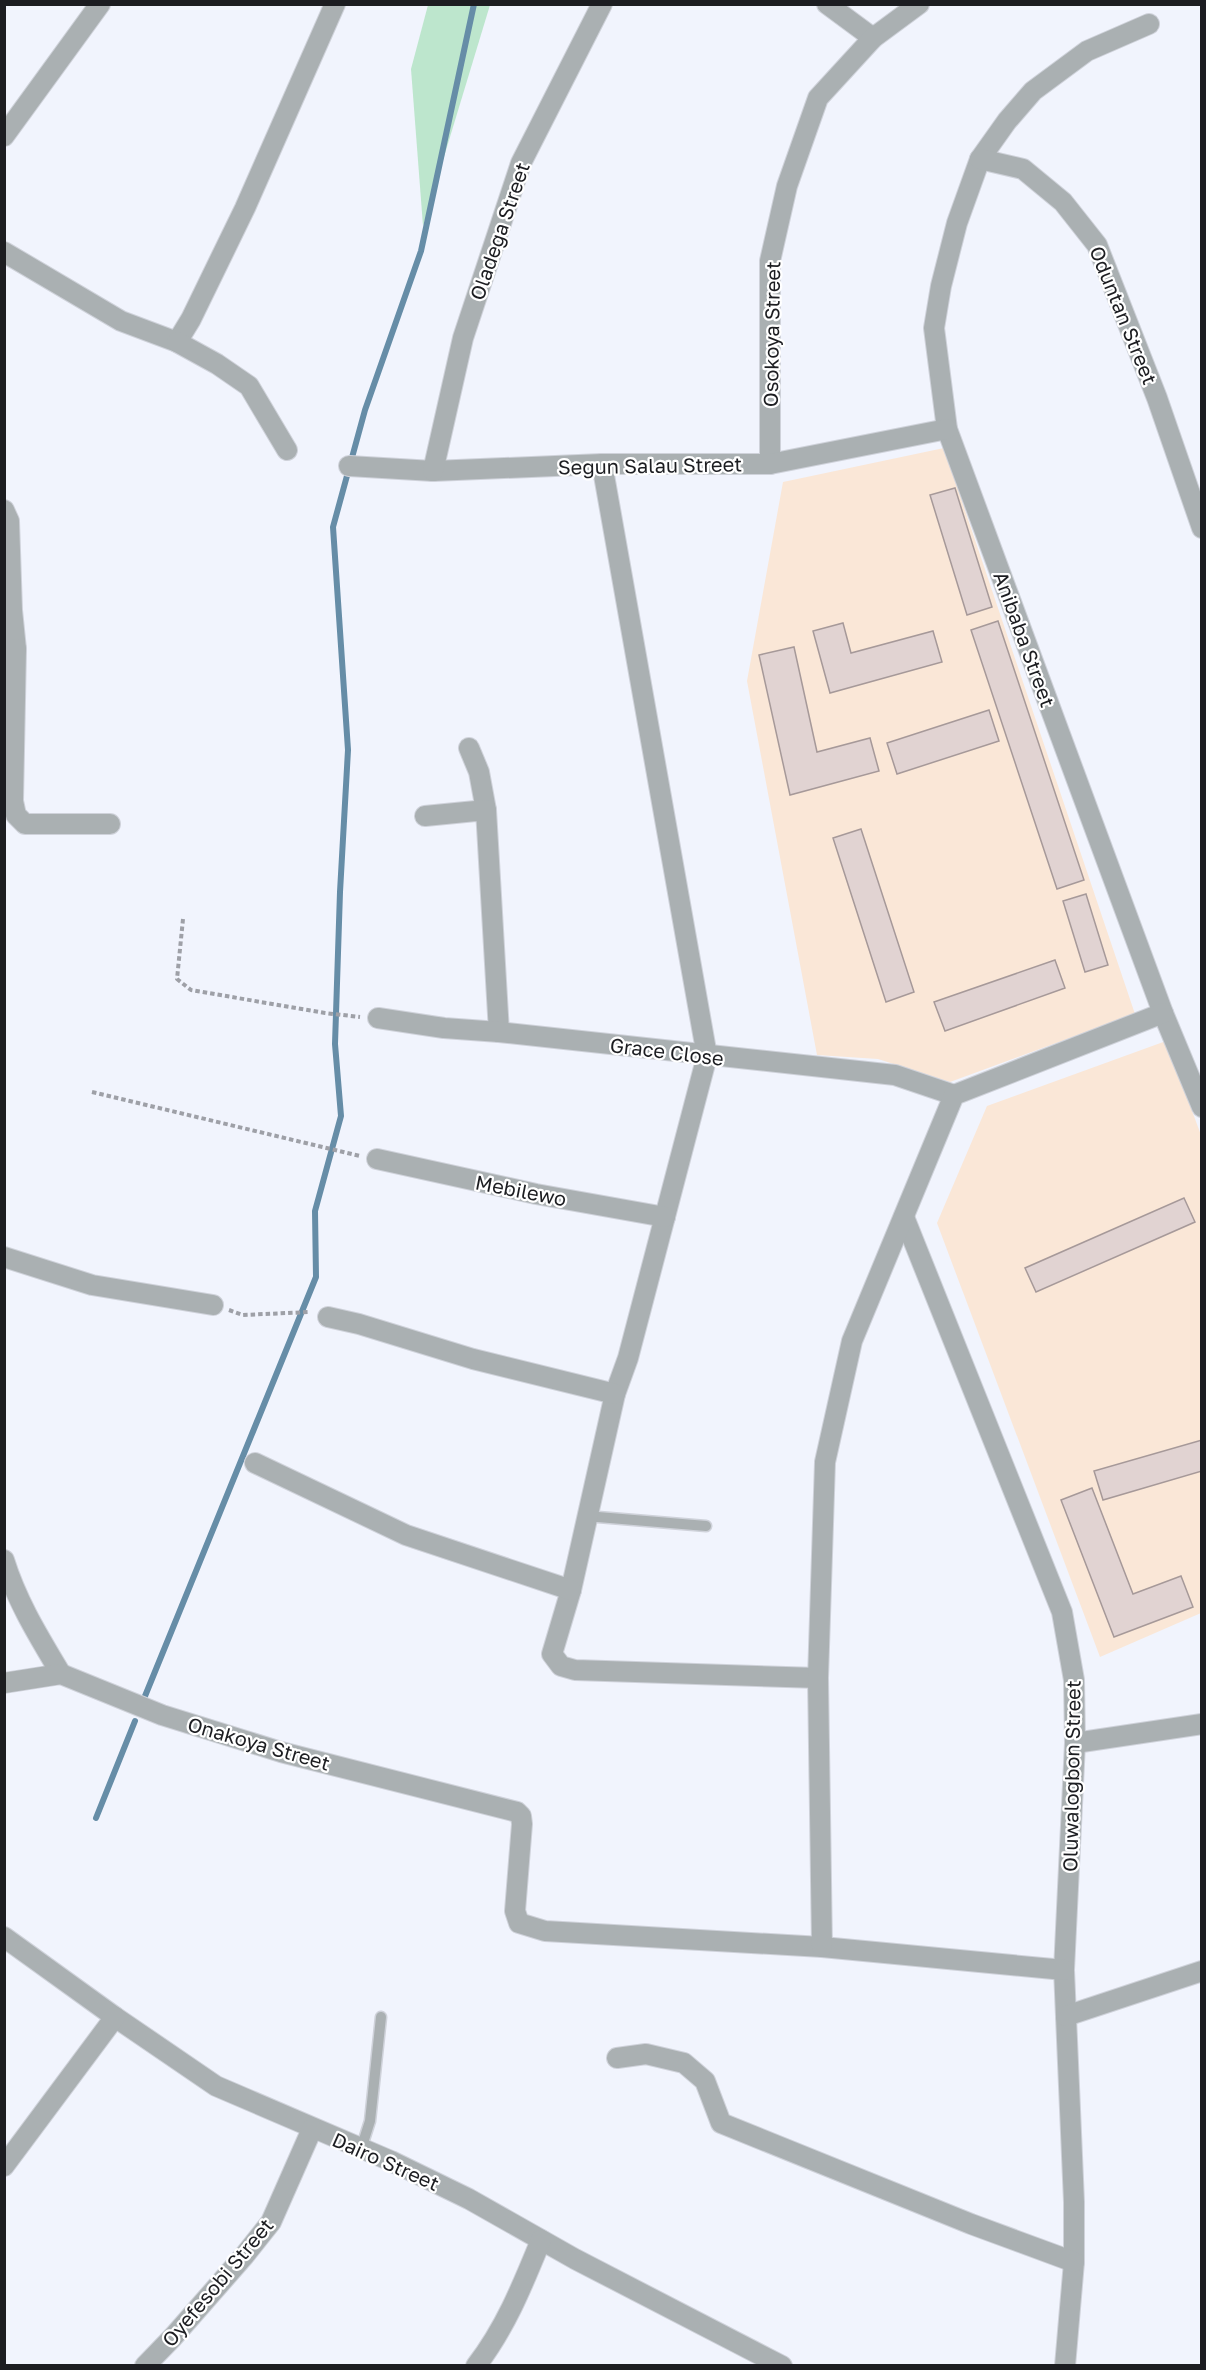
<svg xmlns="http://www.w3.org/2000/svg" width="1206" height="2370" font-family="'Golos Text',sans-serif">
<rect width="100%" height="100%" fill="#f1f4fd"/>
<g fill="#fae7d7">
<polygon points="944,448 1135,1014 950,1082 878,1059 817,1055 747,681 783,482"/>
<polygon points="1166,1041 1201,1135 1201,1613 1100,1657 937,1223 987,1106"/>
</g>
<polygon fill="#bde6cd" points="428,5 490,5 423,226 411,69"/>
<g fill="none" stroke-linecap="round" stroke-linejoin="round">
<g stroke="#668da7" stroke-width="6">
<polyline points="143,1701 316,1277 315,1211 341,1116 335,1044 340,892 348,750 333,527 365,410 421,251 474,4"/>
<polyline points="96,1818 135,1721"/>
</g>
</g>
<g fill="#e1d3d2" stroke="#a69999" stroke-width="1.5">
<polygon points="955,488 992,607 967,615 930,495"/>
<polygon points="998,621 1084,880 1057,889 971,630"/>
<polygon points="843,623 851,653 933,631 942,662 830,693 813,631"/>
<polygon points="794,647 817,752 870,738 879,771 790,795 759,655"/>
<polygon points="989,710 999,741 897,774 887,743"/>
<polygon points="861,829 914,992 886,1002 833,838"/>
<polygon points="1086,894 1108,965 1085,972 1063,901"/>
<polygon points="1055,960 1065,988 945,1031 934,1002"/>
<polygon points="1184,1198 1195,1222 1036,1292 1025,1268"/>
<polygon points="1202,1440 1202,1471 1103,1500 1094,1471"/>
<polygon points="1092,1488 1133,1594 1181,1576 1193,1607 1114,1637 1061,1500"/>
</g>
<g fill="none" stroke-linecap="round" stroke-linejoin="round">
<g stroke="#cfd2da" stroke-width="13">
<g id="lane">
<polyline points="586,1516 706,1526"/>
<polyline points="361,2149 370,2121 381,2017"/>
</g>
</g>
<g stroke="#cfd2da" stroke-width="22">
<g id="street">
<polyline points="827,4 873,38"/>
<polyline points="1149,24 1087,51 1033,91 1007,121 980,159 957,223 941,286 934,328 947,429 1163,1013 1202,1107"/>
<polyline points="4,136 100,4"/>
<polyline points="980,159 1023,169 1063,202 1097,245 1157,398 1202,528"/>
<polyline points="4,252 121,321 177,342 191,319 245,208 335,4"/>
<polyline points="177,342 217,364 249,386 287,450"/>
<polyline points="602,464 707,1056 628,1358 615,1394 571,1590 552,1654 561,1666 575,1670 818,1678"/>
<polyline points="770,464 770,261 787,186 818,98 873,38 919,4"/>
<polyline points="349,466 433,471 602,464 770,464 947,429"/>
<polyline points="433,471 463,338 521,163 602,4"/>
<polyline points="4,510 9,521 12,610 16,649 4,647"/>
<polyline points="16,649 13,801 16,815 25,824 110,824"/>
<polyline points="469,748 479,772 486,810"/>
<polyline points="425,816 486,810 499,1032"/>
<polyline points="378,1018 444,1028 499,1032 895,1075 954,1095"/>
<polyline points="377,1159 536,1194 665,1217"/>
<polyline points="904,1217 1062,1612 1074,1680 1075,1743 1064,1970 1074,2202 1074,2262 1065,2366"/>
<polyline points="4,1257 92,1285 213,1305"/>
<polyline points="328,1317 359,1324 473,1359 615,1394"/>
<polyline points="255,1463 406,1535 571,1590"/>
<path d="M4 1560C17 1602 39 1637 61 1674"/>
<polyline points="4,1683 61,1674 162,1715 281,1752 517,1812 521,1816 522,1824 515,1911 519,1923 545,1931 822,1947 1064,1970"/>
<polyline points="1075,1743 1202,1724"/>
<polyline points="4,1937 115,2017 216,2086 391,2161 469,2199 575,2259 782,2366"/>
<polyline points="822,1947 818,1678 825,1462 852,1341 954,1095 1163,1013"/>
<polyline points="1066,2016 1202,1971"/>
<polyline points="617,2058 646,2054 684,2063 705,2081 721,2123 971,2224 1074,2262"/>
<polyline points="4,2166 115,2017"/>
<polyline points="145,2366 173,2337 244,2256 271,2222 312,2129"/>
<path d="M476 2366C506 2327 523 2284 541 2240"/>
</g>
</g>
<g stroke="#9ea0a7" stroke-width="4" stroke-dasharray="4.5 3" stroke-linecap="butt">
<polyline points="183,919 177,979 191,990 325,1013 360,1017"/>
<polyline points="92,1092 360,1156"/>
<polyline points="229,1310 243,1315 310,1312"/>
</g>
<use href="#lane" stroke="#aab0b2" stroke-width="10"/>
<use href="#street" stroke="#aab0b2" stroke-width="20"/>
</g>
<g text-anchor="middle" dominant-baseline="central" stroke-width="4.5" stroke-linejoin="round" paint-order="stroke">
<g font-size="20" fill="#1c1d21" stroke="#fff">
<text transform="translate(499 231) rotate(-71)">Oladega Street</text>
<text transform="translate(1124 315) rotate(68)">Oduntan Street</text>
<text transform="translate(771 334) rotate(-89)">Osokoya Street</text>
<text transform="translate(650 465) rotate(-1)">Segun Salau Street</text>
<text transform="translate(1025 639) rotate(70)">Anibaba Street</text>
<text transform="translate(667 1051) rotate(7)">Grace Close</text>
<text transform="translate(521 1190) rotate(11)">Mebilewo</text>
<text transform="translate(259 1743) rotate(16)">Onakoya Street</text>
<text transform="translate(1071 1776) rotate(-89)">Oluwalogbon Street</text>
<text transform="translate(386 2161) rotate(24)">Dairo Street</text>
<text transform="translate(217 2282) rotate(-50)">Oyefesobi Street</text>
</g>
</g>
<rect width="1206" height="2370" fill="none" stroke="#1c1d21" stroke-width="12"/>
</svg>
